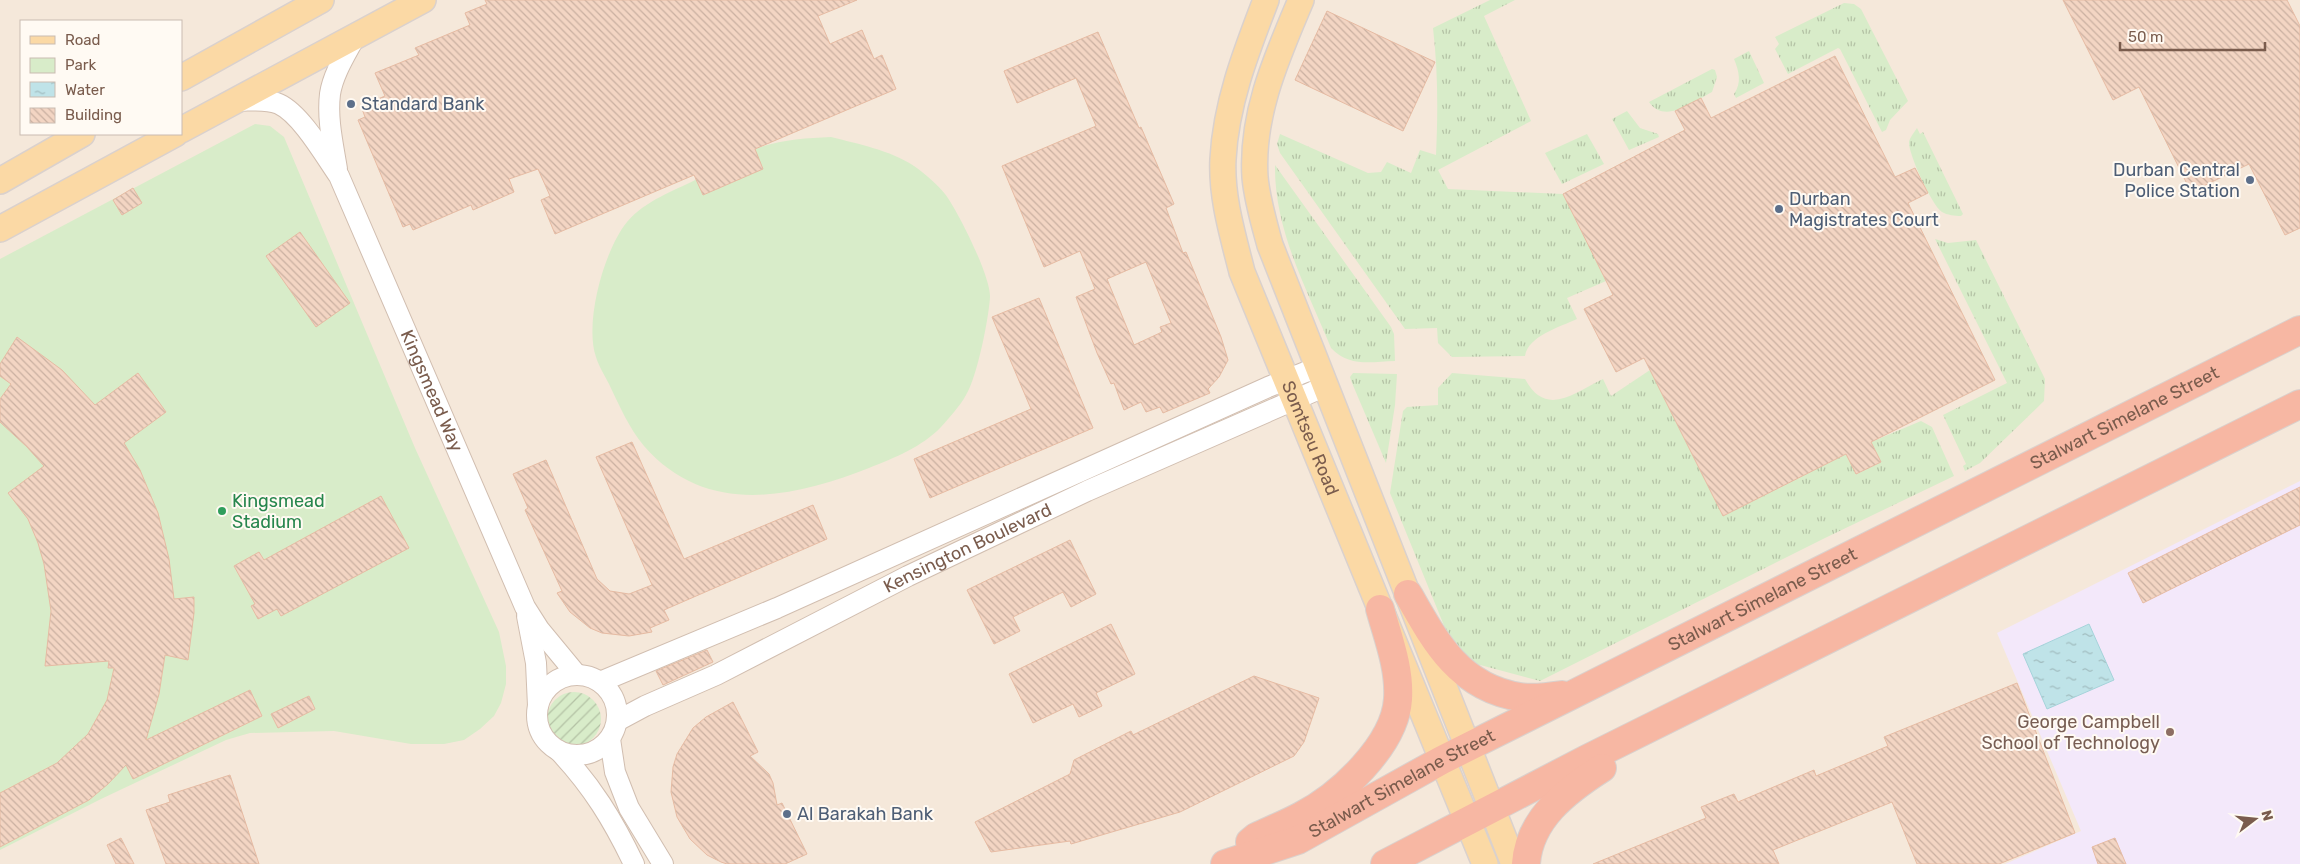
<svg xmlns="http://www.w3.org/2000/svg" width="2300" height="864" font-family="Rubik,sans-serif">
<defs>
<pattern id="grass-tufts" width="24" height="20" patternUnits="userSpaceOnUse" patternTransform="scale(1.25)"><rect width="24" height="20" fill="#d8ecc9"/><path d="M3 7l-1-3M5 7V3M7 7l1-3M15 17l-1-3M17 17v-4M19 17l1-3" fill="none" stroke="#b4c2a5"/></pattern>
<pattern id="garden-furrows" width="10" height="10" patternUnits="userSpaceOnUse" patternTransform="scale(1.25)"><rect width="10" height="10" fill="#d8ecc9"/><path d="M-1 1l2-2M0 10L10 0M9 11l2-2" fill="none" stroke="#b4c2a5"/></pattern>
<pattern id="water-ripples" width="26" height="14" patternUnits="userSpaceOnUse" patternTransform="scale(1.25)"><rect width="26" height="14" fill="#bfe3e8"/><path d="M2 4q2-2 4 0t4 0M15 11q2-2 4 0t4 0" fill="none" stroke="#a0bbbe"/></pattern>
<pattern id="building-back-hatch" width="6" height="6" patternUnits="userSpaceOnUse" patternTransform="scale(1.25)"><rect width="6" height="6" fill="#f3d5c3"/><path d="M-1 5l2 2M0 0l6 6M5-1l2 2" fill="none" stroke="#cab0a1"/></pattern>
</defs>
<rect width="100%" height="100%" fill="#fdf6ec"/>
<path fill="#f5e8da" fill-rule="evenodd" d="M0 0H2300V864H0ZM21 21H181V134H21Z"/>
<polygon fill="#f3e8fa" points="2300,481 2300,864 2005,864 2081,831 1997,633"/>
<g fill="url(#grass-tufts)">
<path d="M1490 0H1515L1484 16 1531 121 1438 170 1448 189 1563 194 1606 281 1567 298 1577 319C1560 327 1528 336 1525 356L1452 357 1438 343 1437 328 1405 329 1280 153 1277 144 1280 134 1368 173 1381 172 1387 162 1411 173 1420 150 1436 155C1438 112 1438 71 1433 28Z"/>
<polygon points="1844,3 1854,4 1861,9 1908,101 1890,120 1886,130 1882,132 1840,49 1838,48 1788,74 1775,49 1779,44 1775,37"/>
<path d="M1749 51 1764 83 1736 98 1734 94C1742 83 1739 71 1734 59Z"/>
<path d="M1712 69 1715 70 1717 77 1712 92C1694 101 1665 125 1649 102Z"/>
<polygon points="1627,111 1640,128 1658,134 1659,137 1629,150 1612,119"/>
<path d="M1917 128 1920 134 1923 132 1963 214 1961 216C1955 216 1947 215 1942 212 1932 206 1908 153 1909 142 1910 137 1914 133 1917 128Z"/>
<polygon points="1587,134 1604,164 1562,184 1545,153"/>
<path d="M1275 165 1391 327 1394 334 1395 361C1370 362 1349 367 1331 348 1307 289 1274 230 1275 165Z"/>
<polygon points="1935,239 1948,243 1976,240 2045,379 2044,401 1980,463 1965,471 1963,466 1966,464 1943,415 2007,383"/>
<path d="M1650 370 1723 516 1846 454 1857 474 1881 462 1871 442 1921 421 1932 427 1954 476 1825 538 1540 681 1469 662 1445 628 1390 493 1403 411 1407 407 1438 405V388L1452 373 1525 379C1546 418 1574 393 1603 379L1611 396Z"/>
<polygon points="1353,373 1397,374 1395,405 1386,463 1352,383 1350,377"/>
</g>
<g fill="#d8ecc9">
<polygon points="255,124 270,126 284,137 415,448 499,632 506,666 506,684 501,703 494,716 480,729 464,740 444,744 411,744 334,731 250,733 226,740 101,799 0,850 0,259"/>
<path d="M831 137C858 144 890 150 914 166 924 173 938 185 945 194 958 211 991 277 990 297 989 317 977 378 966 395 960 406 949 418 941 427 922 447 894 458 869 468 792 498 706 517 644 446 629 428 619 405 609 384 605 376 599 367 596 357 584 323 604 250 627 222 646 200 672 192 697 179 716 170 735 157 755 149 779 140 805 138 831 137Z"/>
</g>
<circle fill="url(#garden-furrows)" cx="574" cy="719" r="27"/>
<polygon fill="url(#water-ripples)" stroke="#a5d3da" points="2089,624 2114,680 2047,709 2023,654"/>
<g fill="url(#building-back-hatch)" stroke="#e6bba3" fill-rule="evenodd">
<polygon points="485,0 857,0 818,16 830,44 862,30 874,59 882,55 896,89 755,149 763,169 703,195 694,175 555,234 541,200 550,196 538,169 509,179 514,192 473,210 471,205 413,230 410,224 403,227 358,120 365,117 361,106 385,96 375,73 419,55 415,48 470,25 465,13 487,4"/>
<polygon points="2063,0 2287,0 2300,26 2300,228 2285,235 2249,164 2191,192 2139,87 2113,100"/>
<polygon points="1327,11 1435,62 1403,131 1295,80"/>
<path d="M1098 32 1139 128 1141 127 1174 204 1166 208 1183 253 1186 252 1221 337 1228 360 1219 377 1208 389 1210 393 1163 413 1160 407 1146 412 1141 402 1124 410 1114 383 1111 384 1097 353 1076 297 1095 289 1080 251 1044 267 1002 166 1096 126 1076 78 1017 103 1004 71ZM1146 262 1171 323 1160 327 1162 332 1134 345 1107 279Z"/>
<polygon points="1835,56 1895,177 1915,168 1928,193 1908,203 1995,380 1871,442 1881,462 1856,474 1846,454 1723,516 1644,358 1616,372 1584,309 1613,295 1563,194 1685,130 1675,111 1701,98 1711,118"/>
<polygon points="133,188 142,203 122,215 113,200"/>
<polygon points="300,232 350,303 316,327 266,256"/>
<polygon points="1039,298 1093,428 930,498 914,459 1031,409 992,317"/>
<polygon points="17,337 62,370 95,405 138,373 166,412 124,443 140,470 158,513 169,559 174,599 194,597 194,613 188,660 165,655 159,694 146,740 250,690 262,716 133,779 126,765 108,784 89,800 0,847 0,793 57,763 88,734 107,700 114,668 108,668 109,661 45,666 51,611 44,564 38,543 28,519 8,493 44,466 27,447 0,422 0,399 11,384 0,376 0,364"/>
<polygon points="632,442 684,559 813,505 827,539 664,610 669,620 650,628 652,632 629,636 602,633 590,628 570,612 557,593 562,591 525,510 528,508 513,474 546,460 597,579 610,591 629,594 652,585 596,457"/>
<polygon points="2300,487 2300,525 2143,603 2128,573"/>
<polygon points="381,496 409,548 281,616 277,609 258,619 251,606 255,604 234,566 259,552 264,560"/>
<polygon points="1070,540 1096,594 1071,607 1063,592 1013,617 1020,631 994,644 967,590"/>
<polygon points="1111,624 1135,674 1096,693 1102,706 1079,717 1073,704 1033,723 1009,674"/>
<polygon points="707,650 713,662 663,685 656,671"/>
<polygon points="1254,676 1319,698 1304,742 1294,756 1180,812 1071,844 1070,841 991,852 975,822 1070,774 1074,760 1131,731 1133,735"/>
<polygon points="2017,683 2075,833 1999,864 1917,864 1892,802 1773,850 1779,864 1593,864 1706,818 1701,807 1734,794 1738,802 1814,770 1816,776 1888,746 1884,737"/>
<polygon points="309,696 315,709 278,728 271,714"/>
<polygon points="733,702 758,752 750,756 769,774 773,783 777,805 782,803 807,854 785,864 727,864 721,862 707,855 690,839 677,817 671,792 673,767 677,754 693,728 706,717"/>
<polygon points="230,775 259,864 166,864 146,810 170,802 168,795"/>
<polygon points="121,838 134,864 116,864 107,845"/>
<polygon points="2115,838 2126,864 2098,864 2092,847"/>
</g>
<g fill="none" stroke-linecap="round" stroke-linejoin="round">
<g stroke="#d1beb0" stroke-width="22">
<g id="minor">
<path id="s1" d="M236 101C250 101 266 98 279 104 301 114 325 156 339 176L525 607 539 629 577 675"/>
<path d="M337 169C333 144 327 119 330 94 333 74 346 54 355 37"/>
<polyline points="527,616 536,663 538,706"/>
<circle cx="577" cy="715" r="40"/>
<polyline points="600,682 777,608 1268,387 1318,367"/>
<path id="s2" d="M617 721 645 706 716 675 908 576 1087 491 1326 386"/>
<polyline points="610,739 615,772 629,808 663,864"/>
<path d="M559 751C592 786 613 820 634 864"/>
</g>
</g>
<g stroke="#dad1cd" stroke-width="28">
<g id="major">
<path id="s3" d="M1266 0C1246 52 1226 103 1223 159 1221 197 1233 236 1242 272L1485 864"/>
<path d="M1301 0C1277 57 1251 114 1255 177 1257 200 1264 223 1270 245L1514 864"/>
<polyline points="181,78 321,0"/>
<polyline points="181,130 423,0"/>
<polyline points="0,181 82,134"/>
<polyline points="0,229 175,134"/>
</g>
</g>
<g stroke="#dad1cd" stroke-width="30">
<g id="highway">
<path d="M1408 594C1435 642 1460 688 1520 697 1534 699 1548 697 1562 695"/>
<path d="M1250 842 1256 837C1271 830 1286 824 1301 816 1340 796 1395 745 1398 699 1400 668 1388 638 1380 609"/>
<path id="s4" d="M1225 864 1298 840 1442 760 2300 330"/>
<polyline points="1385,864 1587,759 2300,404"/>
<path d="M1526 864C1529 819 1566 791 1602 768"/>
</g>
</g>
<use href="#minor" stroke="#fff" stroke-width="20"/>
<use href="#major" stroke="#fbd9a5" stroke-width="25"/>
<use href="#highway" stroke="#f7b7a3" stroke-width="28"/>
</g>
<g fill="#5c6f8a" stroke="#fffaf3" stroke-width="2">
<circle cx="351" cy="104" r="5"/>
<circle cx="2250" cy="180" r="5"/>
<circle cx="1779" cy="209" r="5"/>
<circle cx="787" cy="814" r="5"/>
</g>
<circle fill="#2e9e5b" stroke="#fffaf3" stroke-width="2" cx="222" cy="511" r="5"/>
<circle fill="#8d6e63" stroke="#fffaf3" stroke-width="2" cx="2170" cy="732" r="5"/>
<g text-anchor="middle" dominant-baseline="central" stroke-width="4" stroke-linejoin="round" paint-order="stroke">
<g font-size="18" fill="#4e5e75" stroke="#fffaf3" text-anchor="start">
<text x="361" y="104">Standard Bank</text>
<text x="2240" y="170" text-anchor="end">Durban Central<tspan x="2240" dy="21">Police Station</tspan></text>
<text x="1789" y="199">Durban<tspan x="1789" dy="21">Magistrates Court</tspan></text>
<text x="797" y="814">Al Barakah Bank</text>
</g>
<g font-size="18" fill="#7a5c4d" stroke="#fffaf3">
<text stroke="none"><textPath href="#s1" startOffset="372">Kingsmead Way</textPath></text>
<text stroke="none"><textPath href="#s4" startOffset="1005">Stalwart Simelane Street</textPath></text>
<text stroke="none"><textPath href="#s3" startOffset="460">Somtseu Road</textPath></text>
<text stroke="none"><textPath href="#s2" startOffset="391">Kensington Boulevard</textPath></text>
<text stroke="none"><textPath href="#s4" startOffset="600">Stalwart Simelane Street</textPath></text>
<text stroke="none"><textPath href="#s4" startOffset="195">Stalwart Simelane Street</textPath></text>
</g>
<g font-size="18" fill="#27864d" stroke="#fffaf3" text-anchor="start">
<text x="232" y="501">Kingsmead<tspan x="232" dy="21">Stadium</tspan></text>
</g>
<g font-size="18" fill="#785e54" stroke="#fffaf3" text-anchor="end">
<text x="2160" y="722">George Campbell<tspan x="2160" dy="21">School of Technology</tspan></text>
</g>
</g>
<rect x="20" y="20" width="162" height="115" fill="#fffaf3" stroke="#cabbb1"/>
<rect x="30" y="36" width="25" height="8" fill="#fbd9a5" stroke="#cabbb1"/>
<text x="65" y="45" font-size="15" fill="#7a5c4d">Road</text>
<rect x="30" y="58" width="25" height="15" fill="#d8ecc9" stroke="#cabbb1"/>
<text x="65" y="70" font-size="15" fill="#7a5c4d">Park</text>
<rect x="30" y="82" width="25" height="15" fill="url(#water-ripples)" stroke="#cabbb1"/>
<text x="65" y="95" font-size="15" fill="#7a5c4d">Water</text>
<rect x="30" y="108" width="25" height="15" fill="url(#building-back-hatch)" stroke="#cabbb1"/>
<text x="65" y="120" font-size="15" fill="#7a5c4d">Building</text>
<g transform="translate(2255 819) rotate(74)" stroke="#fffaf3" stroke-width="4" paint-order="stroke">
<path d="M0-4L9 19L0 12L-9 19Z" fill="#7a5c4d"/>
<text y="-8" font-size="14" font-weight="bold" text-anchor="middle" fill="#7a5c4d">N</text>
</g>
<path d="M2120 42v8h145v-8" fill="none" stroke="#7a5c4d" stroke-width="2.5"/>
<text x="2128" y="42" font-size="15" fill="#7a5c4d" stroke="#fffaf3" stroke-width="4" paint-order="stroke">50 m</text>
</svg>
